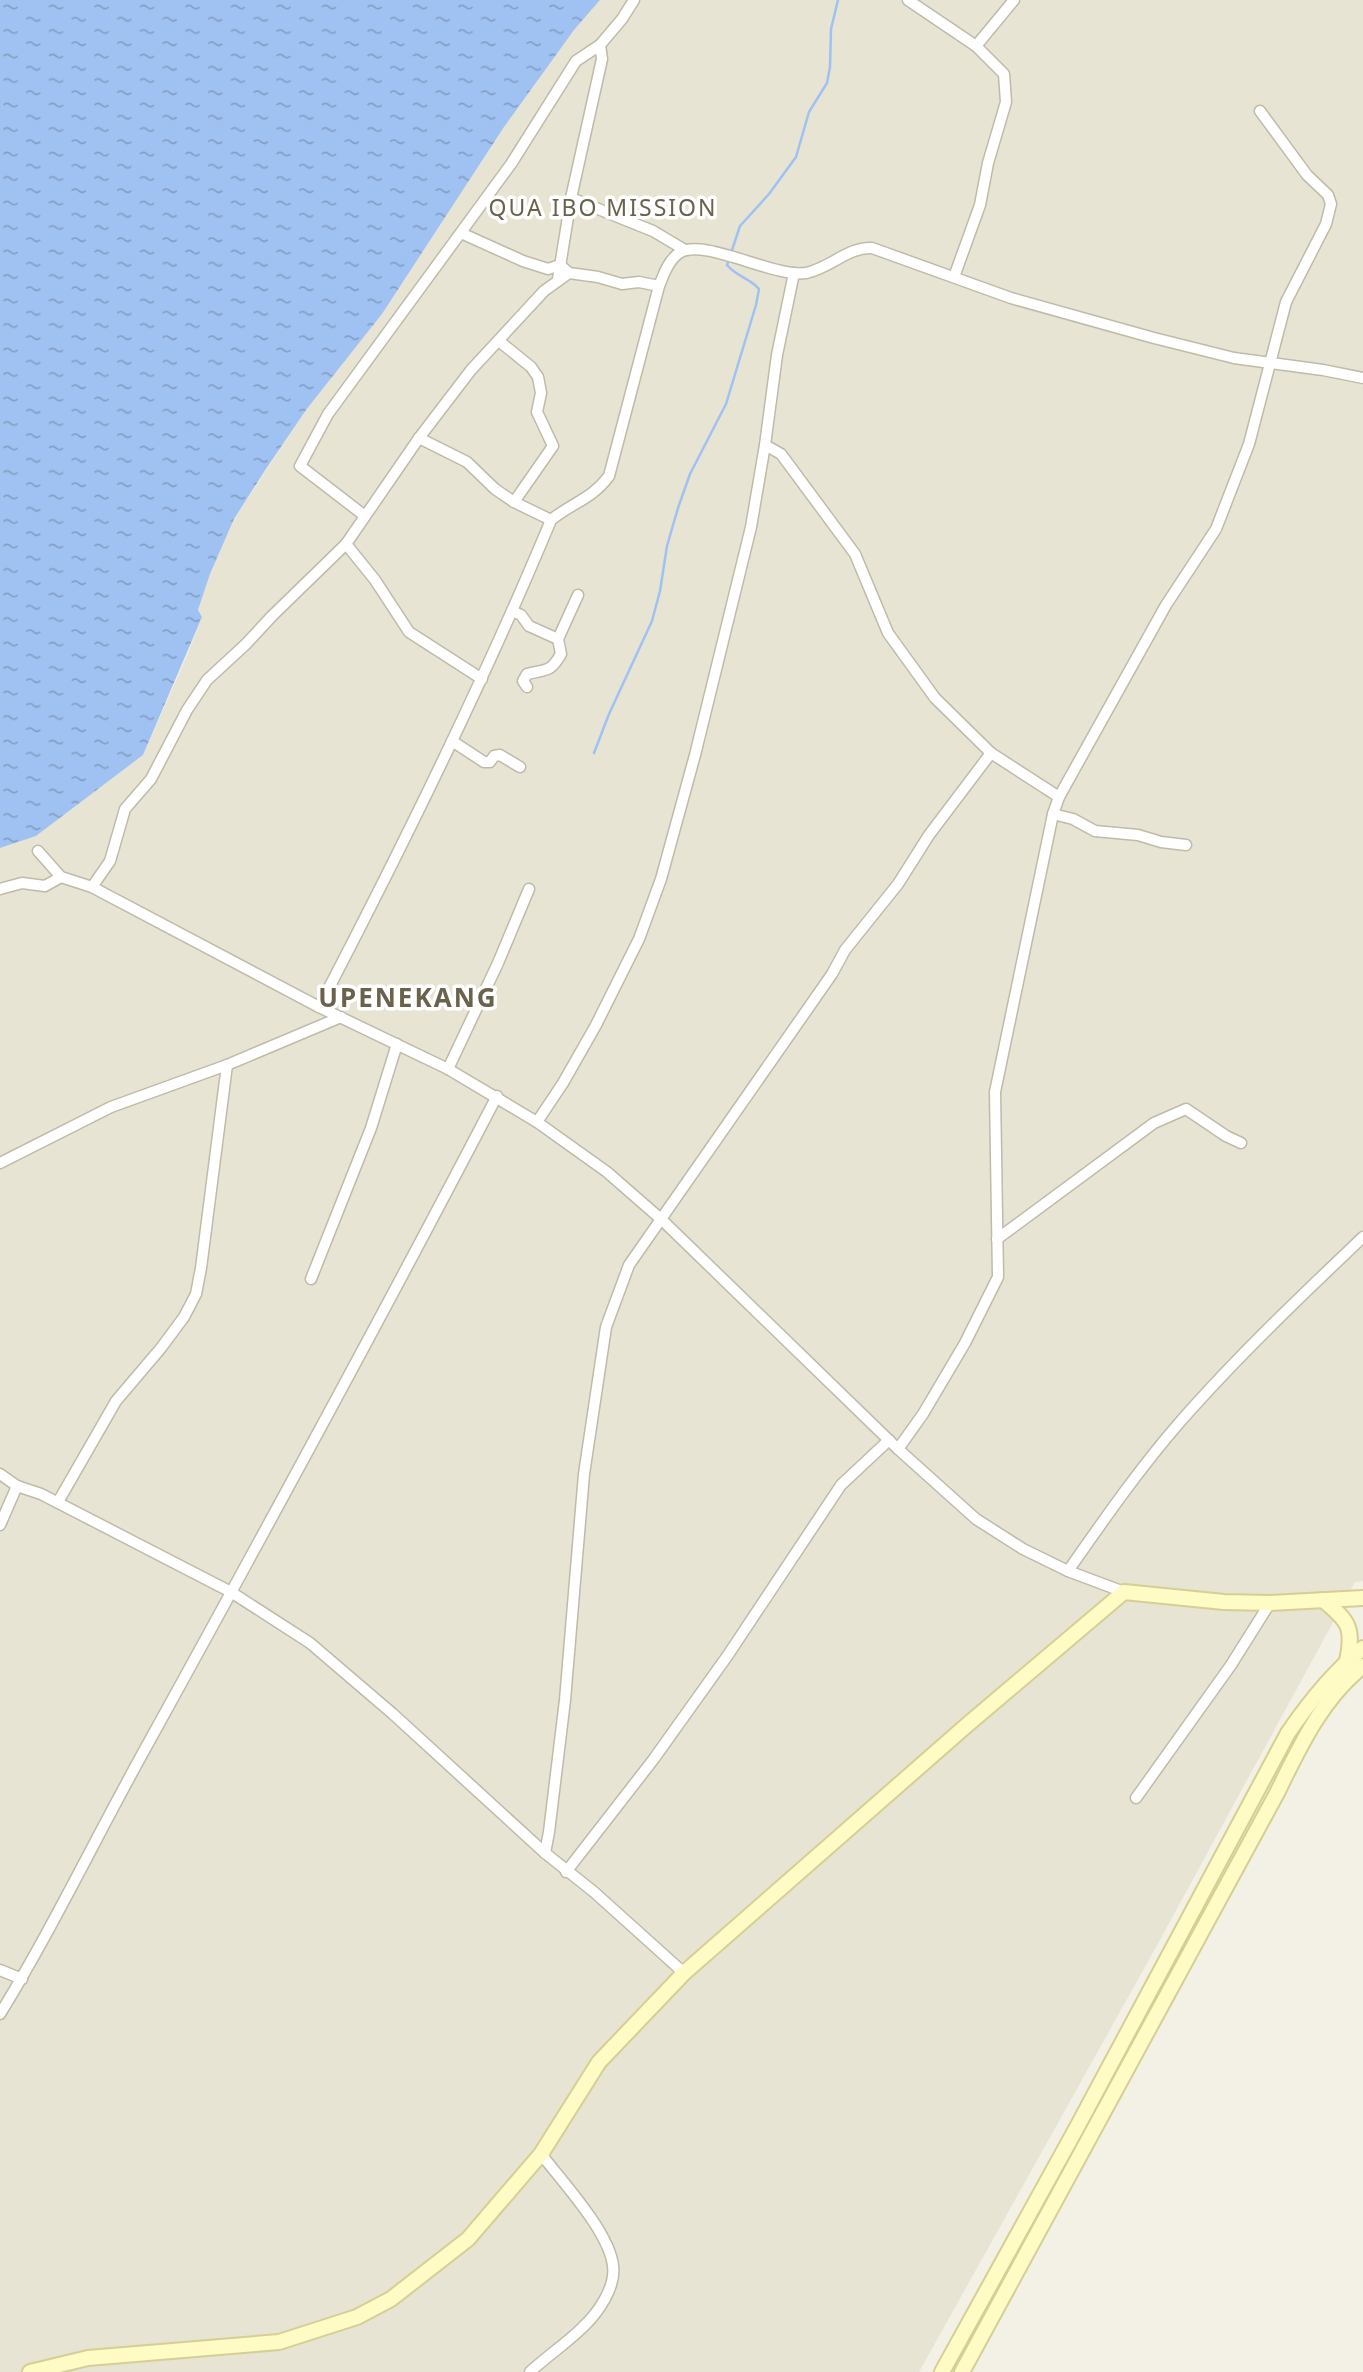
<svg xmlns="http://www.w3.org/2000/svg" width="1363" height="2372" font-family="'Noto Sans',sans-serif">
<defs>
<pattern id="water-ripples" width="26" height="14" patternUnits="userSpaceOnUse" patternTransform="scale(1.75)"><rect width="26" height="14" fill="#a0c2f2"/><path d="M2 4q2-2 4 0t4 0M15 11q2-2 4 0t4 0" fill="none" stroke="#849fc5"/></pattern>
</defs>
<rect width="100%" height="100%" fill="#f3f1e6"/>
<polygon fill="#e7e4d3" points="600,0 1363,0 1363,1581 1355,1582 1155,1949 919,2372 0,2372 0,848 36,836 143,755 186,658 202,617 198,610 210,574 234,519 306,410 382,314 504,127 574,30"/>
<polygon fill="url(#water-ripples)" points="0,0 600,0 574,30 504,127 382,314 306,410 264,472 234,519 210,574 198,610 202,617 143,755 36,836 0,848"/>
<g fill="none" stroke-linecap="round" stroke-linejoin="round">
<g stroke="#a0c2f2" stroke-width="2.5">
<polyline points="731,253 740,226 769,194 796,157 809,112 827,83 830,67 831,29 838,0"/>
<path d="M594 753 609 714 652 621 660 591 667 546 678 508 690 474 726 404 756 305 759 289C750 278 737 277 727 265L729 259"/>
</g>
<g stroke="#bfbba8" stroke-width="13">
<g id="street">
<polyline points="908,0 976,46 1004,74 1006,102 988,163 980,205 954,277"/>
<polyline points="976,46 1014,0"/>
<polyline points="571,198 653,231 685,250"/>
<polyline points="461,233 523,261 548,269 560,265 569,273 598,277 622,284 639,282 659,286"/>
<polyline points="558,279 571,198 602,59 600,45"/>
<polyline points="499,341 531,367 538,377 541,393 537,412 553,446 514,502"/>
<polyline points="419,438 467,462 495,489 514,502 551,520"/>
<polyline points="765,445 781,454 855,554 888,633 935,698 991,753 1059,797"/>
<polyline points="365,516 300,466 328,414 511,164 576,61 600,45 622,19 634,0"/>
<polyline points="346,544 375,580 409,632 482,679"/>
<polyline points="512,611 521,615 529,626 558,639 578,595"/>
<path d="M527 687 523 681 527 674C547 669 550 673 561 654L558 639"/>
<polyline points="452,741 484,762 490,762 494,756 500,755 520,767"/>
<polyline points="1053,814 1073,819 1095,831 1138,835 1161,842 1186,845"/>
<polyline points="38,851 61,877 92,887 319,1007 448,1069 537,1122 607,1172 662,1220 898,1449 976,1519 1023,1549 1068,1571 1124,1592"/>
<polyline points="92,887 110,861 125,809 151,779 187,710 207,680 246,644 272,616 346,544 419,438 471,370 544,291 569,273"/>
<polyline points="0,889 22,883 45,886 61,877"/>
<path d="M319 1007C402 848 482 686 551 520 573 502 591 500 609 476L659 286C664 274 668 261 679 253 703 237 774 278 806 273 831 268 847 247 872 248L1011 298 1154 338 1234 358 1323 370 1363 378"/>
<polyline points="448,1069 498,963 529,889"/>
<polyline points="537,1122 563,1083 596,1025 639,939 661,879 695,755 751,527 765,445 777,355 794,273"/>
<polyline points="0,1163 111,1107 227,1065 341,1017"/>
<polyline points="997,1239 1154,1123 1186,1109 1226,1136 1241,1143"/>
<polyline points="311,1279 371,1128 397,1044"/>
<polyline points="898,1449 923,1414 965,1343 998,1277 995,1092 1053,814 1059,797 1166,605 1216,529 1249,444 1286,302 1326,224 1331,204 1328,195 1307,175 1260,111"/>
<polyline points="0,1474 17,1486 41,1494 231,1592 310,1643 393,1714 545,1853 594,1892 684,1973"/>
<polyline points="58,1502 116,1401 161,1348 184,1317 196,1294 201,1268 227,1065"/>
<polyline points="0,1525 17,1486"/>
<path d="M1068 1571C1103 1521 1139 1469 1180 1422 1237 1357 1300 1297 1363 1237"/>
<polyline points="1136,1798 1231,1665 1270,1603"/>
<polyline points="545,1853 549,1832 565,1700 584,1474 606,1327 629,1265 832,974 845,950 898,884 929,835 991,753"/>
<polyline points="566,1872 653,1760 728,1655 841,1485 889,1440"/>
<polyline points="0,1970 22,1979"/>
<path d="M0 2014C54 1926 99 1831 150 1740 268 1526 384 1313 497 1096"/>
<path d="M530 2372C547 2356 567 2343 583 2327 598 2313 616 2287 613 2266 610 2233 562 2181 541 2154"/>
</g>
</g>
<g stroke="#d5cf94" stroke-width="18">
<g id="secondary">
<path d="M1323 1600C1349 1621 1354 1628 1347 1661"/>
<polyline points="30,2372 88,2358 279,2342 357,2317 391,2299 468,2239 541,2154 599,2062 684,1973 967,1725 1124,1592 1224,1602 1270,1603 1363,1598"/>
<path d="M942 2372 1076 2129 1288 1733C1310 1701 1333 1672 1363 1648"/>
<path d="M962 2372 1277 1793C1299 1748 1322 1698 1363 1666"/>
</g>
</g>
<use href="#street" stroke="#fff" stroke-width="10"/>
<use href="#secondary" stroke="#fffbc4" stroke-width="14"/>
</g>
<g text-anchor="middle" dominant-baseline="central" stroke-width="7" stroke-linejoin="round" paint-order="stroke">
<g font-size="23" letter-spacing="2" fill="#69624c" stroke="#fff">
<text x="603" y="207">QUA IBO MISSION</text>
</g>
<g font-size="26" font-weight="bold" letter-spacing="2" fill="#69624c" stroke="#fff">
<text x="408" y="997">UPENEKANG</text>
</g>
</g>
</svg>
